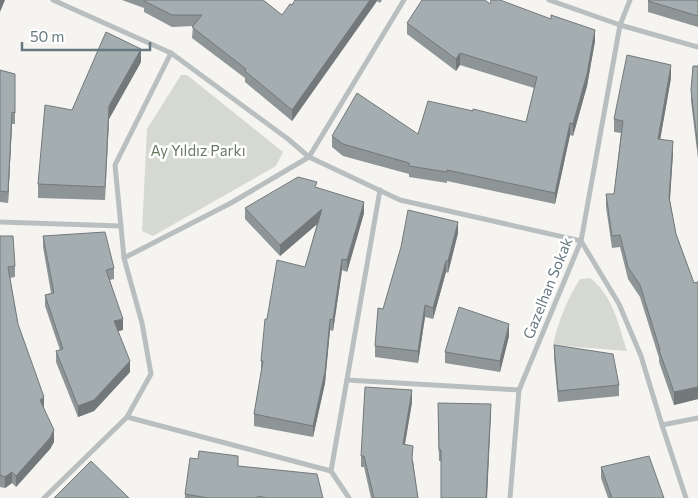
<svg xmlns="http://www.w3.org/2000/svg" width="698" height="498" font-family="Commissioner,sans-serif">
<rect width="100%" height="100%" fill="#f5f4f1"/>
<g fill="#d5d9d1">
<polygon points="181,75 187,75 283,152 276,166 153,236 142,231 147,129"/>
<path d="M590 278C613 295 619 326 627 351L553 345C558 322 567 299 580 279Z"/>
</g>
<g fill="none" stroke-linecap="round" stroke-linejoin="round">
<g stroke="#b9bfc1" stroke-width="5">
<polyline points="53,0 171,53 288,139 309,157 400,200 581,241 619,304 641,356 662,425 698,418"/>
<polyline points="549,0 620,25 698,47"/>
<polyline points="0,222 121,226"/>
<polyline points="124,258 231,203 309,157 404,0"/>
<polyline points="347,380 519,390"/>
<polyline points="127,417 331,471 349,498"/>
<polyline points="662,425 686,498"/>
<polyline points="331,471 380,190"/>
<polyline points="44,498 127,417 151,374 142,323 124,258 115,165 171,53"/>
<polyline points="510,498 519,390 581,241 620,25 630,0"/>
</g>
</g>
<g fill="#8d9597">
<polygon points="122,0 263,0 282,15 292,5 295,0 382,0 380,3 377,1 292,121 245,82 245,78 192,38 193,26 172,27 144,12 144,8"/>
<polygon points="698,0 698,27 648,12 648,1"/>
<polygon points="490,4 595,41 587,86 573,136 570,135 555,204 447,181 447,183 409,177 409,174 343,156 332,147 332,136 418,134 526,122 534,88 460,65 456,71 407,34 407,23"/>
<polygon points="141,62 109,119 105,200 38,198 38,184 72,110"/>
<polygon points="698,66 698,159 691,101 691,90"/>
<polygon points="0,70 15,74 15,124 12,124 8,203 0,202"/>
<polygon points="671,78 660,139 673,153 670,201 676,234 694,283 698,282 698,399 674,405 659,362 659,358 640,297 628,279 620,247 612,248 606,207 606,194 614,194 621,133 614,132 614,119"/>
<polygon points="317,187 364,213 347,272 342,270 333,331 330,330 325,383 313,437 254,426 254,414 261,372 261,361 267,319 305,267 317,224 280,256 245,219 245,208"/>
<polygon points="458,233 448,273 446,272 433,319 425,317 418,363 375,357 375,346 383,309"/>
<polygon points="0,236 15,266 15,277 10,278 18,324 54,442 50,449 16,487 12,483 5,488 0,487"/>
<polygon points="43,236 114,268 114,279 110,280 123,330 118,331 130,372 94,411 78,417 56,362 56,351 60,350 45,306 45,295 51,293 43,247"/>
<polygon points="509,336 500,372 445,363 445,352"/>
<polygon points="554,345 619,385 619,396 558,402 554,357"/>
<polygon points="412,402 405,444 413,461 418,498 371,498 364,467 361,467 361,456"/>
<polygon points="438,414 491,415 487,498 441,498 441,461 439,461"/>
<polygon points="238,466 323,498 185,498 185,494"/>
<polygon points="601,467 664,498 608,498 601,478"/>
</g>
<g fill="#73797b">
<polygon points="0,0 5,0 0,12"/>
<polygon points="370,0 377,0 377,1 292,121 292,110"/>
<polygon points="595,30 595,41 587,86 573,136 573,124"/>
<polygon points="141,49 141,62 109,119 105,200 109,106"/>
<polygon points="460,53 460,65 456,71 456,59"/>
<polygon points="671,65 671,78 658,152 658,139"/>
<polygon points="12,112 12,124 8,203 8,192"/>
<polygon points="570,123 570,135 555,204 555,193"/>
<polygon points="673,141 673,153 669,210 669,197"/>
<polygon points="364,202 364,213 347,272 347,260"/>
<polygon points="322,209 322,220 280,256 280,245"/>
<polygon points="458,222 458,233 448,273 448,261"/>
<polygon points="342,259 342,270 333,331 333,320"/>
<polygon points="446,261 446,272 433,319 433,308"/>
<polygon points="425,305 425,317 418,363 418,351"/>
<polygon points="123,319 123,330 114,332 114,321"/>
<polygon points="330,319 330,330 325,383 313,437 313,426"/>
<polygon points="509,324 509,336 500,372 500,361"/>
<polygon points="130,361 130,372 94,411 78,417 78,406"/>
<polygon points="698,387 698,399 674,405 674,392"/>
<polygon points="412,390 412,402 403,455 403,444"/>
<polygon points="44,397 44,409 40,400"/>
<polygon points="491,404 487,498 486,498"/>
<polygon points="54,430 54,442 50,449 16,487 16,476"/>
<polygon points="12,472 12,483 5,488 5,477"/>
</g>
<g fill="#a4adb0" stroke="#73797b">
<polygon points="144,0 263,0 282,15 290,4 292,5 295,0 370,0 292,110 245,71 246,69 192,27 202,15 172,15 144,1"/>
<polygon points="422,0 485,0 490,4 491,0 500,0 551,19 551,15 595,30 587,74 573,124 570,123 555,193 447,170 447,172 409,166 409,163 343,144 332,136 357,93 418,134 428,101 473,111 473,109 526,122 537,77 460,53 456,59 407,23"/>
<polygon points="649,0 698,0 698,16 648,1"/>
<polygon points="106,32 141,49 109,106 105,187 38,184 45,105 72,110"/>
<polygon points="627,55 671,65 658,139 673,141 669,197 676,234 694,283 698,282 698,387 674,392 659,350 660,350 640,285 628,267 620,235 612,236 606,194 614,194 623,121 614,119"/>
<polygon points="693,66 698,66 698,148 691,90"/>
<polygon points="0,70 15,74 15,113 12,112 8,192 0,191"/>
<polygon points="298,177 317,182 315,187 364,202 347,260 342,259 333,320 330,319 325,372 313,426 254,414 263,361 261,361 265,319 267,319 277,260 305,267 322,209 280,245 245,208"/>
<polygon points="408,210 458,222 448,261 446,261 433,308 425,305 418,351 375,346 378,308 383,309 401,247"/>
<polygon points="105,232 114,268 106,270 123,319 114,321 130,361 94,400 78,406 56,351 63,349 45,295 54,293 43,236"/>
<polygon points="0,236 13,236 15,266 8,267 18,324 44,397 40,400 54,430 50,438 16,476 12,472 5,477 0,475"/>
<polygon points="459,307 509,324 500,361 445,352"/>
<polygon points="554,345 613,354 619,385 558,391"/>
<polygon points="365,387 412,390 403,444 413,446 412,458 418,498 374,498 364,456 361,456"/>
<polygon points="438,403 491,404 486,498 441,498 441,450 439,450"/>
<polygon points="199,451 238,456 238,466 317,474 323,498 266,498 258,496 257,498 208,498 185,494 190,458 198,459"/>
<polygon points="649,456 664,498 612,498 601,467"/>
<polygon points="91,461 129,498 54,498"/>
</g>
<g text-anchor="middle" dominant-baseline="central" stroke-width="5" stroke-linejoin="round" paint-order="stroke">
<g font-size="15" fill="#6a7864" stroke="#fff">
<text x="198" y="150">Ay Yıldız Parkı</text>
</g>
<g font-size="15" fill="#667880" stroke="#fff">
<text transform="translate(547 288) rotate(-68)">Gazelhan Sokak</text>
</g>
</g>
<path d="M22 42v8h128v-8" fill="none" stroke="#667880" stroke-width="2.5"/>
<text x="30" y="42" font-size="15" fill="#667880" stroke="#ffffff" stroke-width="4" paint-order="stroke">50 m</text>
</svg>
